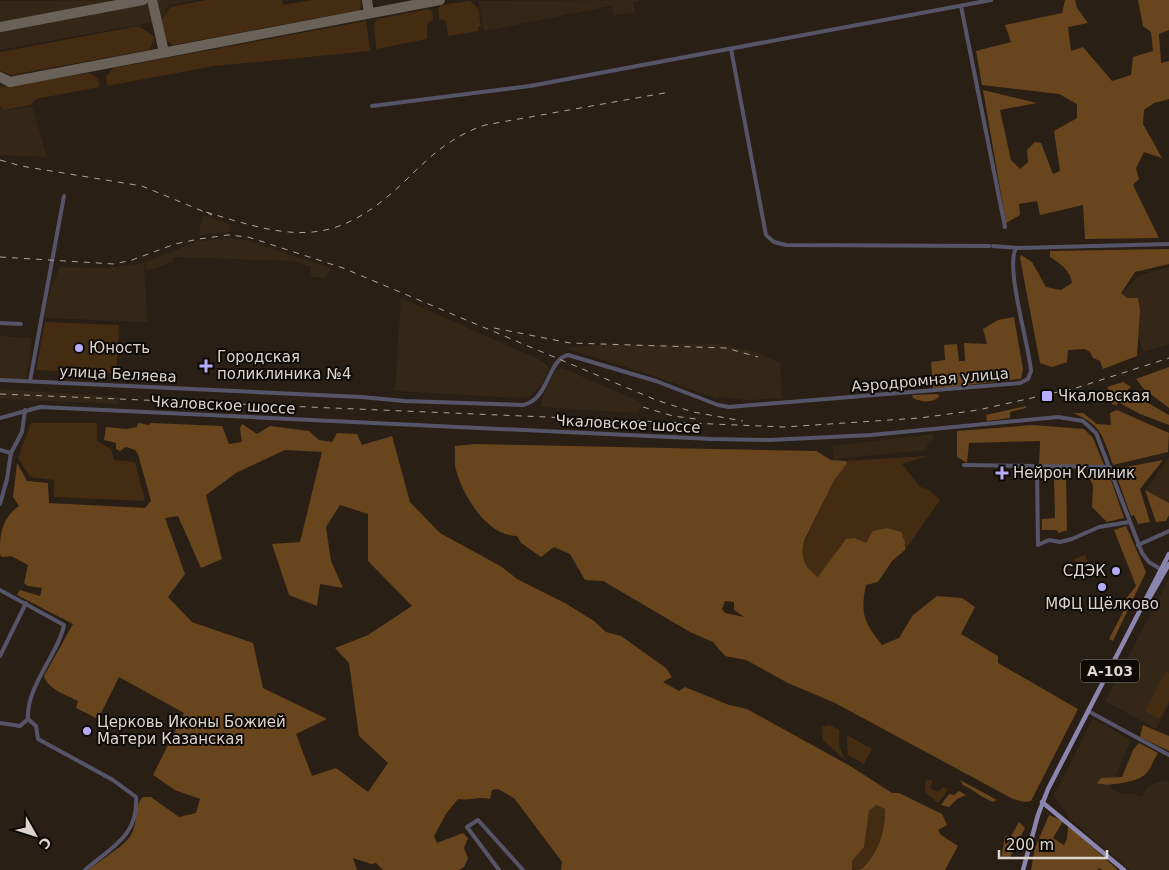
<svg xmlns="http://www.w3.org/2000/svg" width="1169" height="870" font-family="'DejaVu Sans',sans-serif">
<rect width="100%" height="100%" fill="#291f15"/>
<g fill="#342718">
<polygon points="198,0 169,5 160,21 0,50 0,1"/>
<polygon points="642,0 633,2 635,12 614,16 611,6 484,31 478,1"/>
<polygon points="32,106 47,157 0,155 0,107 4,111"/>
<polygon points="203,215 229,224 229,232 198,235"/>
<polygon points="229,238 249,241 331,268 326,278 311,277 311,267 292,261 174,257 173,262 146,271 145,262 198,241"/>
<polygon points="144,263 147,322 44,318 51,287 55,281 59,267 105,268"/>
<polygon points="1169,267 1169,344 1144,352 1120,295 1140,275"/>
<polygon points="401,298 542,361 549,368 542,384 529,397 519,398 395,391"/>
<polygon points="0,336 32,338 26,381 0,380"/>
<polygon points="719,344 759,353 780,363 782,398 751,400 720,397 717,399 657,377 566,348 597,345"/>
<polygon points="562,368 643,403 638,413 541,407 542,399 556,370"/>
<polygon points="0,389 119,397 119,404 0,399"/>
<polygon points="933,434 933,440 929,441 926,450 834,459 832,446"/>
<polygon points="1169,457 1169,503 1145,490"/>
<polygon points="1169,579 1169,704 1156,729 1105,701"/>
<polygon points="1093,719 1131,740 1110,788 1121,794 1133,793 1142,797 1148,786 1165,780 1169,782 1169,870 1130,870 1069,818 1054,795"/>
</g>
<g fill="#442c12">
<polygon points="206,0 282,0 283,5 313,0 361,0 360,10 173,45 165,39 162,20 170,7"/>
<polygon points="470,1 478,8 481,27 478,27 479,31 448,36 446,21 439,19 438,9 441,5"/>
<polygon points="428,9 432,11 433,19 427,24 427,39 376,49 374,23 378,19"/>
<polygon points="366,21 370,51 214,66 107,86 106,77 113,68"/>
<polygon points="138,26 154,36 154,40 149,50 11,75 0,71 0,52"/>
<polygon points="89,73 98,79 99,87 36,99 31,105 4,110 0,106 0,87"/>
<polygon points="45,322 119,325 116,374 36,370"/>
<polygon points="31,423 97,423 97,441 111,449 114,460 135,462 145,501 54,497 54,480 30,477 18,458"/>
<path d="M927 456 902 464 920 487 928 489 940 500 905 550V542L866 543 855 538 818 577C808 570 804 562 801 550L835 479 847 464 846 461Z"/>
<polygon points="1085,555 1090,567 1079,572 1074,559"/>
<polygon points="1166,671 1169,673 1169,701 1159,719 1145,711"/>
<polygon points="830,725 839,730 839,746 845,760 823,740 822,727"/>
<polygon points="847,735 872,749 864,764 848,755"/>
<polygon points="926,780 933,780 930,788 938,792 943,787 948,790 938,803 925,792"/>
<path d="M876 805 885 809C886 830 878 854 862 869L852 870V861L864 847 869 811Z"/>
</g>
<g fill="#68451d" fill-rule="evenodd">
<polygon points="1065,0 1075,0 1077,8 1088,23 1068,27 1071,51 1083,47 1112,81 1131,75 1133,57 1153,51 1151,32 1143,26 1138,0 1169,0 1169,30 1159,34 1161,63 1169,61 1169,99 1154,103 1144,110 1143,124 1162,158 1144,152 1136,168 1139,179 1133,185 1159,238 1085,239 1083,205 1040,215 1037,201 1019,204 1020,215 1006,223 983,90 1037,103 1000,110 1011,160 1020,169 1028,162 1027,150 1035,142 1041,143 1053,174 1060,171 1054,131 1077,118 1077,104 1059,94 982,85 976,51 1011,42 1005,25 1062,13"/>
<path d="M1169 249V264L1135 272 1121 293 1127 298H1138L1140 310 1137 356 1103 369 1100 361 1093 358 1090 352 1085 349 1068 350 1067 362 1052 367 1040 363 1020 258 1021 255 1032 262 1046 287 1061 290 1072 283C1070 270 1061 264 1050 257V251Z"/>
<polygon points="1014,317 1023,369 1021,379 933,389 931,362 945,360 944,345 957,344 959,361 965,361 964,343 987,344 983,329 998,320"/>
<polygon points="1169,367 1169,408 1144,389 1136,379"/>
<polygon points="1123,382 1131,387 1124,393 1124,399 1130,400 1150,396 1148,403 1169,415 1169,425 1140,414 1118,402 1117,405 1112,404 1110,400 1114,397 1107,387"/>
<path d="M937 394 940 396C932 404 922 402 913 398L912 395Z"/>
<polygon points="1026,406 1026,408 1010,412 1010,418 987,421 986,415"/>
<path d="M1117 410 1169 433 1168 452 1113 465C1103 437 1102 425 1073 413H1083L1097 424 1111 425 1110 413Z"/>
<path d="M138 423 149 425 151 423 222 426 229 444 242 442 240 428 242 424 257 434 270 426 309 431 319 440 332 442 337 433 357 434 362 445 392 436 410 502 440 533 502 567 517 579 565 603 594 621 606 632 621 636 666 668 672 677 663 682 679 691 685 687 729 705 747 709 852 767 892 793H899L942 814 947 825 938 830 941 835 958 846 945 870H855L862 869C878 854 886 830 885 809L876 805 869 811 864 847 852 861V870H561L562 862 514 798 498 789 492 790 490 799C478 796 470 801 458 799L446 814 434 836 437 843 463 833 468 838 464 848 468 858 464 867 459 870H383L376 863 371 864 353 858 357 870H88C99 861 129 844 133 831 137 821 135 805 143 797H151L179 817 196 813 200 799 175 790 153 775 184 713 119 677 98 719 76 708 78 701C68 696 46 688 44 676L73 624 17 595 20 590 40 596 42 588 28 586 24 583 28 565 11 556 2 557 0 555C0 534 1 519 19 506L13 497 17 463 27 481 48 483 49 503 145 508 151 501 138 454 135 450 126 447 120 451 116 449V443L104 440 106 427 126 429 137 427ZM285 450 322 452 300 542 272 544 289 595 317 606 320 584 343 588 331 561 326 527 340 505 368 514V561L412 606 368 635 335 648 349 663 359 736 388 763 368 792 336 768 312 776 296 734 327 719 263 688 253 643 192 622 168 597 185 574 165 518 178 516 201 568 222 559 206 495 236 473Z"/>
<polygon points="1033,425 1084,429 1093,438 1104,465 1039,465 1040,441 969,443 967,463 957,457 957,431"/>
<path d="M475 444 816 451 831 460 846 461 847 464 835 479 805 539C799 555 804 567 818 577L846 539 855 538 866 543 873 531 887 528 901 532 905 542V550L892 561 878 582 866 585C860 614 864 622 882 645L899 638 913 615 937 596 962 598 975 607 961 634 998 656V663L1078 709 1031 801 1024 802 1013 799 835 703 788 683 746 660 725 656 713 642 690 632 603 581 585 580 570 554 554 547 541 557 521 543 517 536C487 536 463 496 456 470 454 463 455 454 455 446ZM725 601 734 602V610L744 617 725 613 722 609Z"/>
<polygon points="1163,460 1140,489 1150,522 1138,524 1134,515 1131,516 1114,469"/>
<polygon points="1039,469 1066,473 1067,530 1059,533 1056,530 1042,530 1042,519 1055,518 1054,478 1040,478"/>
<polygon points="1097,471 1109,474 1124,518 1107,522 1092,507 1093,486 1089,476"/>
<polygon points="1145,490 1169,503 1169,515 1166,521 1156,522"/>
<polygon points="1126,526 1146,572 1113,641 1109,639 1124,610 1124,601 1136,586 1114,530"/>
<polygon points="1143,725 1169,736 1169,751 1140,737"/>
<path d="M1139 743 1158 753C1153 760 1150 772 1143 776 1136 782 1104 787 1097 783L1101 778 1122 777 1133 750Z"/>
<path d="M960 780 997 800 993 802C982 798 974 790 963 785Z"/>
<polygon points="959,791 966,795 957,799 949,807 941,805 949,794 954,795"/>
<polygon points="1049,815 1063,821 1053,838 1064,845 1067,839 1068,827 1071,828 1118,870 1102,870 1099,868 1097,870 1031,870 1035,848"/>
<polygon points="1019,822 1025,828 1010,857 1008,859 1001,858 1005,836 1011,836"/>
</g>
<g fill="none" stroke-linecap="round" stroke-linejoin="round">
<g stroke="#6a6259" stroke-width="10">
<polyline points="152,0 164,52"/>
<polyline points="367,0 369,13"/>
<polyline points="0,27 143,0"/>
<polyline points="0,77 10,82 440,0"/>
</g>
<g stroke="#565468" stroke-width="4">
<polyline points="961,6 1005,227"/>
<polyline points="731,49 766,235 774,242 786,245 989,246"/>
<polyline points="372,106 530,86 991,0"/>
<polyline points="993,246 1019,248 1169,244"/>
<polyline points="0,323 21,324"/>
<path d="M0 380 361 397 405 401 523 405C550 399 547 360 568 355L656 381 718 405 729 407 1020 383 1028 379 1031 371C1029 345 1005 267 1016 248"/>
<polyline points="30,381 64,196"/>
<polyline points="0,418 40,407 712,439 770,440 871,435 1058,417 1083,421 1096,433 1142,553 1149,562 1162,570"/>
<polyline points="0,450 11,453"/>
<polyline points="964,465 1110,467"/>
<polyline points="1037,467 1038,545 1049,540 1060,542 1072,539 1099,527 1129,522"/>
<polyline points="0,504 7,479 11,453 22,432 25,410"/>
<polyline points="1138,545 1169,531"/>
<path d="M0 590 64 625C59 653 26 686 28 719"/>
<polyline points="0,656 26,603"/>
<polyline points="1088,711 1169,755"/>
<path d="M28 719 36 726 38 739 113 780 136 797C139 836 110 848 85 870"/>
<polyline points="0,723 20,726 28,719"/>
<polyline points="499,870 467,827 478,820 523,870"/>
</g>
<g stroke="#8b86b0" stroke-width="4.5">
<polyline points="1146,604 1169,564"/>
<polyline points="1042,802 1124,870"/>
<polyline points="1023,870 1038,815 1048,789 1169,554"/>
</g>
<g stroke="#aca49d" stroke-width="1" stroke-dasharray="6 6" stroke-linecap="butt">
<polyline points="0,160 21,166 142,186 212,215"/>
<path d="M206 212C293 239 334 249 405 181 430 156 452 136 485 125L670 92"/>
<polyline points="0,257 114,264 132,260 175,244 199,239 228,235 248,237 343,268 656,400 693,412 743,421"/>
<polyline points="494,328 570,343 726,348 758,357"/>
<polyline points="0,394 784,427 920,418 978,410 1076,388 1169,358"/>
<polyline points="643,407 673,416 696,419"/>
</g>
</g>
<g fill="#b6acf8" stroke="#0e0a06" stroke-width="2">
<circle cx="79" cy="348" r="5"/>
<path d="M203.5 358.5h5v5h5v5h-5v5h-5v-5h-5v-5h5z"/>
<rect x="1041" y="390" width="12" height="12" rx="2.5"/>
<path d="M999.5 465.5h5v5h5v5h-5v5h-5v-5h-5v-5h5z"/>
<circle cx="1116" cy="571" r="5"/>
<circle cx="1102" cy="587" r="5"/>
<circle cx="87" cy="731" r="5"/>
</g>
<g text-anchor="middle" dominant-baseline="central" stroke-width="4" stroke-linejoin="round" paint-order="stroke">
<rect fill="#0e0a06" stroke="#9e9893" stroke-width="1" x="1081" y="659.5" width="58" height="23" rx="4"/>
<g font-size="14" font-weight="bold" fill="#dcd5cf">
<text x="1110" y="671">А-103</text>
</g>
<g font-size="15" fill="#dcd5cf" stroke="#0e0a06" text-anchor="start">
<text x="89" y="348">Юность</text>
<text x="217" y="357">Городская<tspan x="217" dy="17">поликлиника №4</tspan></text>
<text x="1058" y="396">Чкаловская</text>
<text x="1013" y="473">Нейрон Клиник</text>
<text x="1106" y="571" text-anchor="end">СДЭК</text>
<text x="1102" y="604" text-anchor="middle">МФЦ Щёлково</text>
<text x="97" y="722">Церковь Иконы Божией<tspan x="97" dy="17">Матери Казанская</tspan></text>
</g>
<g font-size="15" fill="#dcd5cf" stroke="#0e0a06">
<text transform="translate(118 374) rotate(3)">улица Беляева</text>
<text transform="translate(930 380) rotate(-5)">Аэродромная улица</text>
<text transform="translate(223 405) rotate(3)">Чкаловское шоссе</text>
<text transform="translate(628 424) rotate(3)">Чкаловское шоссе</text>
</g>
</g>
<g transform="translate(35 835) rotate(129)" stroke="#0e0a06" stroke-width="4" paint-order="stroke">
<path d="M0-4L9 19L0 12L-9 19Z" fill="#dcd5cf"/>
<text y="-8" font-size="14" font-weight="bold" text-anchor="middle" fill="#dcd5cf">С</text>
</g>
<path d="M999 850v8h108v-8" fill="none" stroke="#dcd5cf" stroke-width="2.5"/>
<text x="1006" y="850" font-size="15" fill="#dcd5cf" stroke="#0e0a06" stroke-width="4" paint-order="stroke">200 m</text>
</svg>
